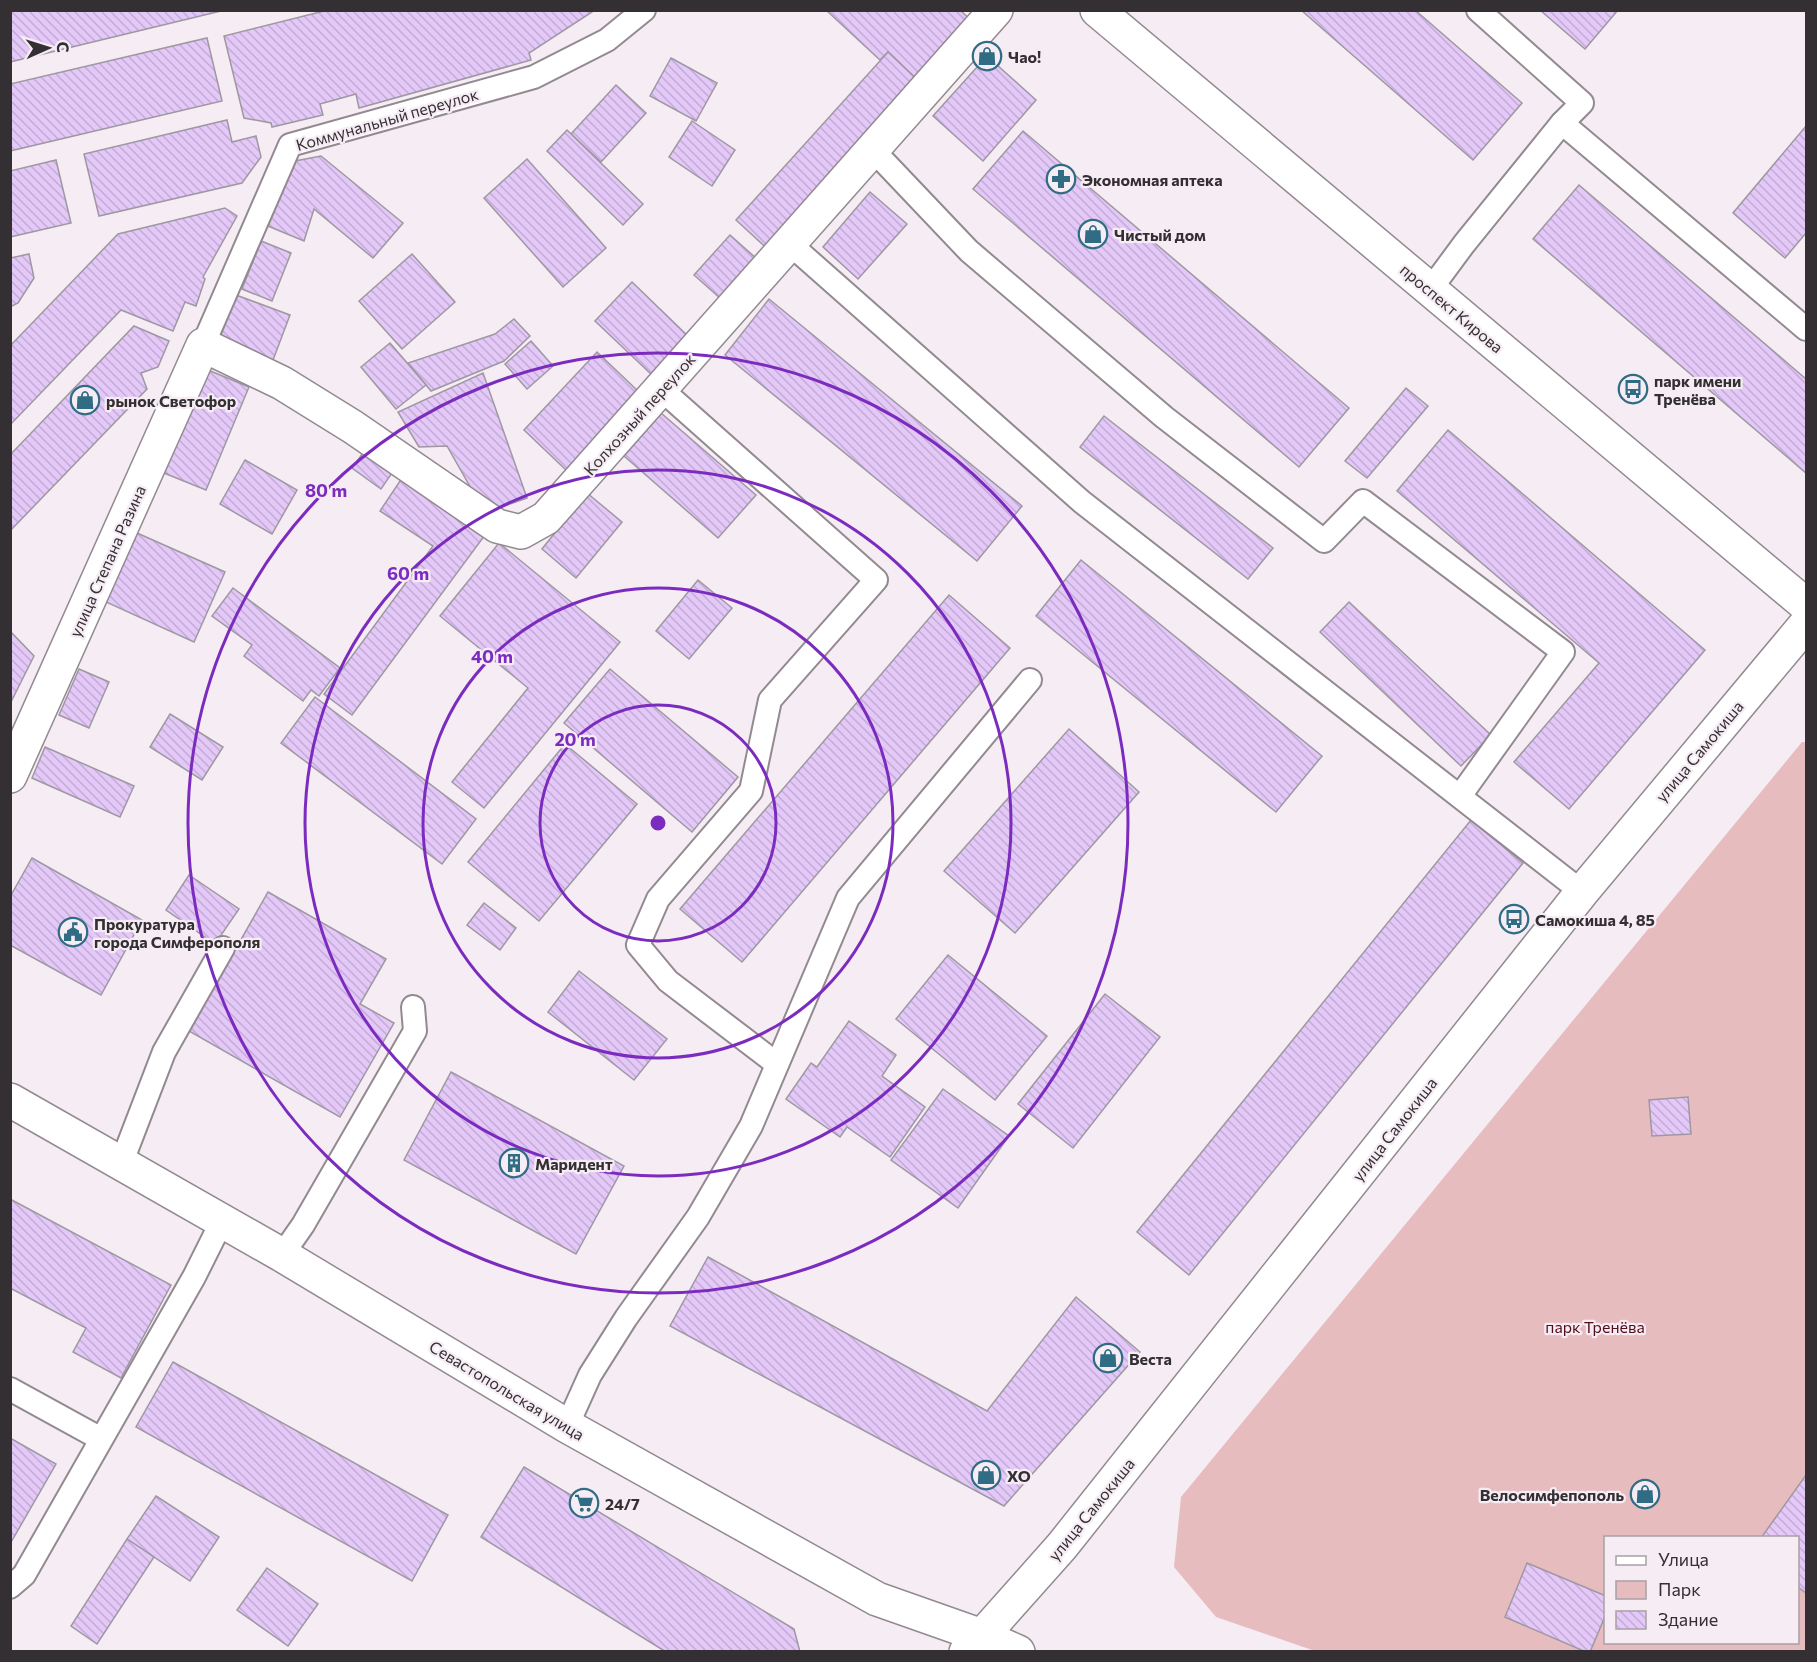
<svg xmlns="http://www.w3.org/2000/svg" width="1817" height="1662" font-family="Commissioner,sans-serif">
<defs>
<pattern id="building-back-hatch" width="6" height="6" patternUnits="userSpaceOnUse" patternTransform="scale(1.5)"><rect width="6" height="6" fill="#e3c8f8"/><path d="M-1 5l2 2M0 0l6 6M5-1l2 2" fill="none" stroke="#c3acd5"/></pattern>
</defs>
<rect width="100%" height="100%" fill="#f6ecf4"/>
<path fill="#e7bcbf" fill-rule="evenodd" d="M1802 742H1806V1651H1315L1216 1617 1174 1567 1181 1497ZM1606 1538H1798V1642H1606Z"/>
<g fill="url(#building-back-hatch)" stroke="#9e98a2" stroke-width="1.5">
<polygon points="13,10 225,10 10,62 10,11"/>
<polygon points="328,10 595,10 529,53 531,60 359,108 356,94 320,104 323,115 272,127 271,123 244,118 224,36"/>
<polygon points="826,10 960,10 979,28 925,87 888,52 880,60"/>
<polygon points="1301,10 1415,10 1522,103 1473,160"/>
<polygon points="1540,10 1618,10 1585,49"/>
<polygon points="207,38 222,101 10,151 10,84"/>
<polygon points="888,52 925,87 774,255 736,220"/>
<polygon points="987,56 1036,100 983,161 933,116"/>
<polygon points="671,58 717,83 696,121 650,96"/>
<polygon points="616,85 646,113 601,162 571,134"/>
<polygon points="227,120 232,142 256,136 261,157 242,183 99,216 84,154"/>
<polygon points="692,121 735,150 712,186 669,157"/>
<polygon points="1806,126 1806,233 1785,258 1733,213"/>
<polygon points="567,130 643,204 623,225 547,151"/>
<polygon points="1023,131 1349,408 1299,467 973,189"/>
<polygon points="321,156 403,223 373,258 314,209 304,241 268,226 295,161"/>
<polygon points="527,159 606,248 563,287 484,198"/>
<polygon points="56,160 71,223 10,237 10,171"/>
<polygon points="1579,185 1806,379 1806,473 1533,239"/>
<polygon points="870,192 907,224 858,279 823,247"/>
<polygon points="225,208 237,216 203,277 205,279 196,306 185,302 173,331 121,310 10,425 10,346 118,234"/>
<polygon points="730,235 757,259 721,299 694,275"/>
<polygon points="261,241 291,253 272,301 242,289"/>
<polygon points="29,254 34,278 18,303 10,307 10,258"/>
<polygon points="412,254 455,302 402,349 359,301"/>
<polygon points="632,282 689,337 653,376 595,321"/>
<polygon points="236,295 290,315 273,360 219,340"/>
<polygon points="769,299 1022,506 977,561 725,355"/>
<polygon points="514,319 530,336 504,361 431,391 408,363 495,334"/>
<polygon points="134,326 169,341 158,367 141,373 147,389 10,531 10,455"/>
<polygon points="531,341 553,366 527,389 505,364"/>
<polygon points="390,343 426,385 396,409 361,367"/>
<polygon points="597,352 639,392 566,470 524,430"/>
<polygon points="208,370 249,387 206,490 164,473"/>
<polygon points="483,373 527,498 485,513 447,446 419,447 398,412"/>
<polygon points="1406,388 1428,406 1367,478 1345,461"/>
<polygon points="661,413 756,495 718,538 624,456"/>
<polygon points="1104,416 1273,548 1248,579 1080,447"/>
<polygon points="1448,430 1705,650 1569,809 1514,762 1599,663 1397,491"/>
<polygon points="365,450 394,470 381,489 352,468"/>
<polygon points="245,460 297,490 272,534 220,504"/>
<polygon points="402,478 485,535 352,715 324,694 433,546 380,511"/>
<polygon points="587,493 622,522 576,578 542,549"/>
<polygon points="137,533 225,572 194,642 106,602"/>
<polygon points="499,543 620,642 484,808 452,782 528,688 440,616"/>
<polygon points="1081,560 1322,756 1276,812 1036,616"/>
<polygon points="698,580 732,608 689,659 656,631"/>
<polygon points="233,588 340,668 319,696 311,690 303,701 244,656 252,645 212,616"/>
<polygon points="949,595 1010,648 742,962 680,909"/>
<polygon points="1349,602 1491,735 1461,766 1320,632"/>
<polygon points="10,631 34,656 10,704"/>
<polygon points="79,669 109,682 89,728 59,715"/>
<polygon points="610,669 738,777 692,832 564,723"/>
<polygon points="315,697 476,819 442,864 281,743"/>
<polygon points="170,714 223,747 202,780 150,747"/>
<polygon points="1069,729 1139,792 1015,933 944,871"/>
<polygon points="565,744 637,804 539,921 468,862"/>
<polygon points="45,747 134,786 120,817 32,778"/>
<polygon points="1471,820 1523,863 1189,1275 1137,1232"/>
<polygon points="32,858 142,920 101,995 10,945 10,897"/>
<polygon points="189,875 239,909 215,944 166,910"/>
<polygon points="268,892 386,959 360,1004 394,1023 340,1117 189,1031"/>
<polygon points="484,903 516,928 500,950 467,925"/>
<polygon points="948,955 1047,1036 995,1100 896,1019"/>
<polygon points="579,971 667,1039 634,1080 548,1012"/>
<polygon points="1105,994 1160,1037 1073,1148 1018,1104"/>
<polygon points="849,1021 896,1055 882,1076 925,1107 890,1157 847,1127 840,1137 786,1099 811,1063 817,1067"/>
<polygon points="451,1072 624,1166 576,1254 404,1160"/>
<polygon points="943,1089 1009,1136 958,1208 891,1160"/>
<polygon points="1688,1097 1691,1134 1652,1136 1649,1100"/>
<polygon points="10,1199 171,1285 121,1378 73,1352 86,1328 10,1288"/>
<polygon points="708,1257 987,1411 1076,1297 1140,1352 1004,1506 670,1326"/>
<polygon points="173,1362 448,1515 412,1581 136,1427"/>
<polygon points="10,1438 56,1464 10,1544"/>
<polygon points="524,1467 794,1629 800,1652 666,1652 481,1537"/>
<polygon points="1806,1475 1806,1593 1798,1587 1798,1538 1761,1538"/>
<polygon points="156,1496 219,1537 190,1581 127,1539"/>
<polygon points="127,1539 154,1557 97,1644 71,1626"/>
<polygon points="1527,1563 1606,1596 1606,1614 1590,1652 1586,1652 1505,1617"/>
<polygon points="267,1568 318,1604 288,1646 237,1610"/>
</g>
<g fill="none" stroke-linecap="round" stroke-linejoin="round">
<g stroke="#938a91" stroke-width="26">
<g id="lane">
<polyline points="1562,123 1806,329"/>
<polyline points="873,150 969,251 1164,417 1324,541 1363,501 1563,652 1460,796"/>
<polyline points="790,244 1082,502 1582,892"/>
<polyline points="1430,290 1464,244 1562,123 1582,103 1478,10"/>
<polyline points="203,345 290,145 534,77 607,40 644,10"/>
<polyline points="661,389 876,580 770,700 751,791 658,899 638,945 668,981 777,1064"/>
<polyline points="121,1164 164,1052 223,948"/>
<polyline points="282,1255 303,1225 415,1031 413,1007"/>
<polyline points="10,1389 101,1439"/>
<polyline points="567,1426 590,1375 626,1318 698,1217 751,1126 848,898 1030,680"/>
<polyline points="10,1587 24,1575 194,1277 222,1221"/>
</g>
</g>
<g stroke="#938a91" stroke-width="36">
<polyline id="street" points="10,776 203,345 282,383 353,427 497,526 521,532 546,518 996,10"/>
</g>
<g stroke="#938a91" stroke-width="36">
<polyline id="secondary" points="966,1652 982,1636 1062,1546 1582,892 1806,624"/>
</g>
<g stroke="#938a91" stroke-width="36">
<g id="primary">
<polyline points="1097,10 1806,605"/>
<polyline points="10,1100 282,1255 567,1426 877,1599 982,1636 1018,1652"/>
</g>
</g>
<use href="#lane" stroke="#fff" stroke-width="22"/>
<use href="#street" stroke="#fff" stroke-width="33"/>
<use href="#secondary" stroke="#fff" stroke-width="33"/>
<use href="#primary" stroke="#fff" stroke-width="33"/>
</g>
<g fill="none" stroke="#7b2cbf" stroke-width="3">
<circle cx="658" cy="823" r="118"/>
<circle cx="658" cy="823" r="235"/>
<circle cx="658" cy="823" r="353"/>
<circle cx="658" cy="823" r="470"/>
</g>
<defs>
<g id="shop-ring" transform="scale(1.5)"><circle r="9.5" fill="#f6ecf4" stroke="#306c83" stroke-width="1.5"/><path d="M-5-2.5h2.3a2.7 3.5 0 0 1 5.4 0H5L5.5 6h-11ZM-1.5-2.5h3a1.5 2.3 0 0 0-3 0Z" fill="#306c83"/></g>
<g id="pharmacy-ring" transform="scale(1.5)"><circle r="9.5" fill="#f6ecf4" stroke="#306c83" stroke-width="1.5"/><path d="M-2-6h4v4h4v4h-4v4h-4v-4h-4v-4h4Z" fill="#306c83"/></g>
<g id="bus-ring" transform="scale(1.5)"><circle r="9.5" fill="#f6ecf4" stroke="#306c83" stroke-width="1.5"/><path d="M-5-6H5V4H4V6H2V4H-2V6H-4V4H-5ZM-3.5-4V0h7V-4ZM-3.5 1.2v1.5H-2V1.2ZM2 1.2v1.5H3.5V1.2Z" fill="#306c83"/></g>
<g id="civic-ring" transform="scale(1.5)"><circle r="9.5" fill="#f6ecf4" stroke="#306c83" stroke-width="1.5"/><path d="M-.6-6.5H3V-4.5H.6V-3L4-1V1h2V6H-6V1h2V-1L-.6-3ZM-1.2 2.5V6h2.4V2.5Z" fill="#306c83"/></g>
<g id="building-ring" transform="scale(1.5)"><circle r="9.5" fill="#f6ecf4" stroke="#306c83" stroke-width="1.5"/><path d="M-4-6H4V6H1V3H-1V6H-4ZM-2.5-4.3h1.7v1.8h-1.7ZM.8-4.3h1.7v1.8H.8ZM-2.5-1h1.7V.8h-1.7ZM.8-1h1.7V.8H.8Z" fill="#306c83"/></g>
<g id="supermarket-ring" transform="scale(1.5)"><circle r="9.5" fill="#f6ecf4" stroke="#306c83" stroke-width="1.5"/><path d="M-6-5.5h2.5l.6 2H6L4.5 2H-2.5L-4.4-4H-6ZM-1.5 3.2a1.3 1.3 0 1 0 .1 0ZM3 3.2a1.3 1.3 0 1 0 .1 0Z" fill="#306c83"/></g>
</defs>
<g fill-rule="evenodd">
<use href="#shop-ring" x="987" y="56"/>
<use href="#pharmacy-ring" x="1061" y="179"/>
<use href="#shop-ring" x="1093" y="234"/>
<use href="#bus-ring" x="1633" y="389"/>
<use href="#shop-ring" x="85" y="400"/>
<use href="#bus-ring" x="1514" y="919"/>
<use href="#civic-ring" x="73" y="932"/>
<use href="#building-ring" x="514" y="1163"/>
<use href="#shop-ring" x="1108" y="1358"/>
<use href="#shop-ring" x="986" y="1475"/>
<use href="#shop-ring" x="1645" y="1494"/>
<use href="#supermarket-ring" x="584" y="1503"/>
</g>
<g text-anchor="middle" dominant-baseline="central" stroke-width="4.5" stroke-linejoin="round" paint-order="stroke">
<g font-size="16" font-weight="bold" fill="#332f32" stroke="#f6ecf4" text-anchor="start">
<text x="1008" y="56">Чао!</text>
<text x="1082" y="179">Экономная аптека</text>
<text x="1114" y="234">Чистый дом</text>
<text x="1654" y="380">парк имени<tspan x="1654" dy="18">Тренёва</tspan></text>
<text x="106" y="400">рынок Светофор</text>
<text x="1535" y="919">Самокиша 4, 85</text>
<text x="94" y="923">Прокуратура<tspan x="94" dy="18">города Симферополя</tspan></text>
<text x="535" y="1163">Маридент</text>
<text x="1129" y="1358">Веста</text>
<text x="1007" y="1475">ХО</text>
<text x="1624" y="1494" text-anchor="end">Велосимфепополь</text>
<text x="605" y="1503">24/7</text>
</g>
<g font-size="16" fill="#332f32" stroke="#f6ecf4">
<text transform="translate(387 119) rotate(-16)">Коммунальный переулок</text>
<text transform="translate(1452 308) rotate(40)">проспект Кирова</text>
<text transform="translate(639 414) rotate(-48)">Колхозный переулок</text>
<text transform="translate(107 561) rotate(-66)">улица Степана Разина</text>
<text transform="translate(1699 751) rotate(-50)">улица Самокиша</text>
<text transform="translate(1394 1129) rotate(-52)">улица Самокиша</text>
<text transform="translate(507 1390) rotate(31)">Севастопольская улица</text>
<text transform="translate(1091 1509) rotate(-51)">улица Самокиша</text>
</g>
<g font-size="16" fill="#540d1d" stroke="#f6ecf4">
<text x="1595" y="1326">парк Тренёва</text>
</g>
</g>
<circle cx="658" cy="823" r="9" fill="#7b2cbf" stroke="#f6ecf4" stroke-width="3"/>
<g font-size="18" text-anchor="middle" font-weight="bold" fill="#7b2cbf" stroke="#f6ecf4" stroke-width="4.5" stroke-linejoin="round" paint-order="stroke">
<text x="326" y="497">80 m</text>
<text x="408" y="580">60 m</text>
<text x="492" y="663">40 m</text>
<text x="575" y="746">20 m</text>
</g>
<rect width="1817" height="1662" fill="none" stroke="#332f32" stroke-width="24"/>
<rect x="1604" y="1536" width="195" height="108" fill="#f6ecf4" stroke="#a8a0a6" stroke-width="1.5"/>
<rect x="1616" y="1556" width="30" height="9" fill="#ffffff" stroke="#a8a0a6" stroke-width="1.5"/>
<text x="1658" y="1566" font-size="18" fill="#332f32">Улица</text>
<rect x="1616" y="1581" width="30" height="18" fill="#e7bcbf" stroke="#a8a0a6" stroke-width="1.5"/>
<text x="1658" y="1596" font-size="18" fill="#332f32">Парк</text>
<rect x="1616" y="1611" width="30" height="18" fill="url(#building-back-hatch)" stroke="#a8a0a6" stroke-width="1.5"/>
<text x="1658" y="1626" font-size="18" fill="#332f32">Здание</text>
<g transform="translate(48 48) rotate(87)" stroke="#f6ecf4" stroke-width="4.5" paint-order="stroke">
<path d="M0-4.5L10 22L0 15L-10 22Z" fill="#332f32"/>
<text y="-9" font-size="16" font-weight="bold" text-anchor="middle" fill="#332f32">С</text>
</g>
</svg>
